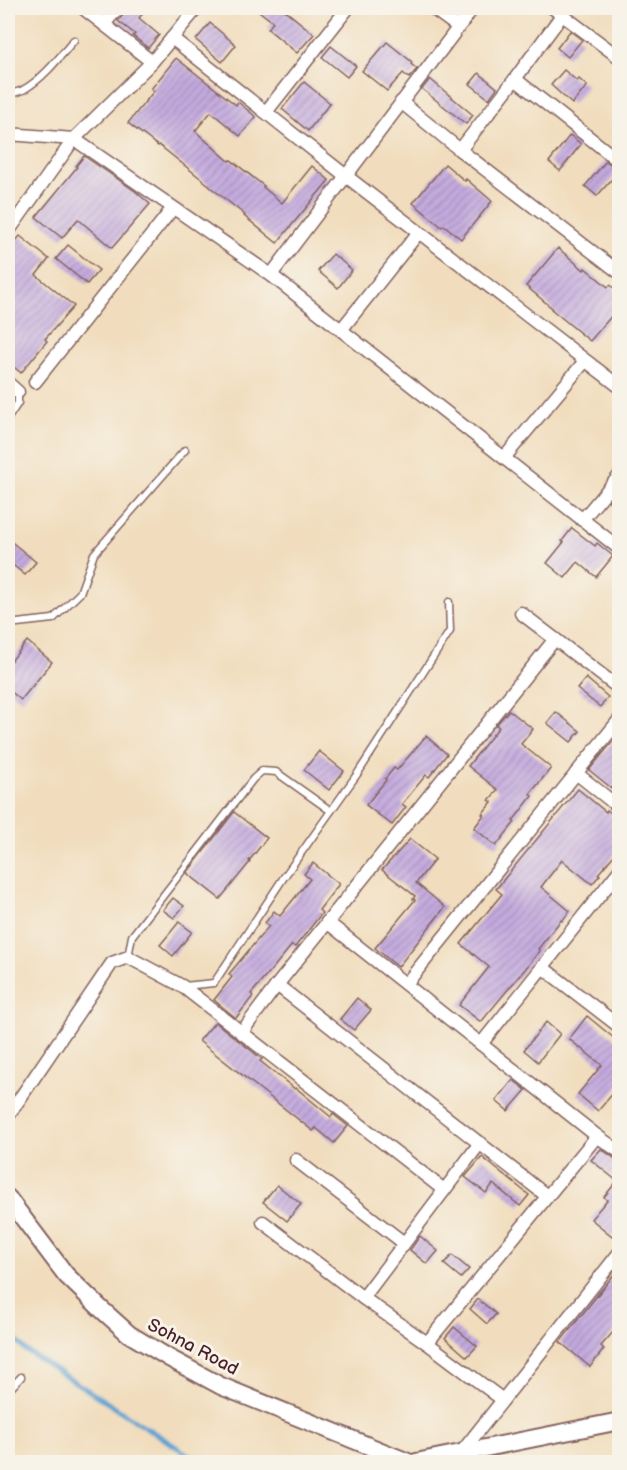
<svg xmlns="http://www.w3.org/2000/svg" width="627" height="1470" font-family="'Balsamiq Sans',sans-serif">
<defs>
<pattern id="building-hatch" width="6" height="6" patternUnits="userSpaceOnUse" patternTransform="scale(1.5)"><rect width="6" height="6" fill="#c4abdf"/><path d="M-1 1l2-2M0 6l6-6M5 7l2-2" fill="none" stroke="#a18bb5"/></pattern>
</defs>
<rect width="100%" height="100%" fill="#f7f3e8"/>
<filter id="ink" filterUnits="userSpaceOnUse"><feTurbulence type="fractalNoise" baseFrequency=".0167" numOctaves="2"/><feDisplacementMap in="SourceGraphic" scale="12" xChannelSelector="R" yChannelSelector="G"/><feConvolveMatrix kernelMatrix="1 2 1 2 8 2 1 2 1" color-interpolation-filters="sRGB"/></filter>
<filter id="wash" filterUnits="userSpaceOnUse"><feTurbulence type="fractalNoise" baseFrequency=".008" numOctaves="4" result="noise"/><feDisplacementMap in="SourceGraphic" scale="24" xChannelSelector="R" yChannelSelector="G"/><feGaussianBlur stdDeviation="1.35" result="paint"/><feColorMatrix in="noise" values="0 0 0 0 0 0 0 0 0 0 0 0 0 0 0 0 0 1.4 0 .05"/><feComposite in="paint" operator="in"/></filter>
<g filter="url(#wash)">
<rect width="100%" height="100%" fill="#f1ddbd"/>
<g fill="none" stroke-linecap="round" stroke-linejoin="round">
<polyline stroke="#5da0d1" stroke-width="4.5" points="8,1331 25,1350 200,1462"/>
</g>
<g id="blocks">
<g fill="url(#building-hatch)">
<polygon points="126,8 147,8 139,18 159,35 148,48 133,36 135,34 118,21 125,13"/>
<polygon points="255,8 282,8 314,34 297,53 268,29 273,22"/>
<polygon points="210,23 236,45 222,62 196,40"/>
<polygon points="570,31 582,40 568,57 557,48"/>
<polygon points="387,42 412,62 411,64 417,69 409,78 403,73 387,91 362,71"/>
<polygon points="331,46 356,66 347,77 322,57"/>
<polygon points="176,58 236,105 238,102 256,117 240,136 211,112 195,131 229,161 231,160 264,186 263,187 282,203 312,166 329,180 277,243 244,216 245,215 209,186 209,185 159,145 158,146 128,123 154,91 151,89"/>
<polygon points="564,70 577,81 579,79 587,86 572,104 551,85"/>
<polygon points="479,73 497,88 489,99 470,84"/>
<polygon points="430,79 473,115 466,124 422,89"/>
<polygon points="304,82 330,103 308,131 282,109"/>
<polygon points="570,135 581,144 560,171 549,162"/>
<polygon points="84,156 135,191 150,204 112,248 78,219 62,238 36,217 77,167 76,166"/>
<polygon points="606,161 619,171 597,196 585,186"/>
<polygon points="445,164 465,181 466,179 492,201 461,239 444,225 442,227 413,203"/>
<polygon points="20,236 49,259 36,275 74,306 45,339 47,341 21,373 8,362 8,250"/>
<polygon points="68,245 99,270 87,284 56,259"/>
<polygon points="558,248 584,270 585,268 608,287 610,285 620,293 620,306 590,341 551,309 552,308 526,286"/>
<polygon points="333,254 352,270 338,288 318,271"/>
<polygon points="620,488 620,510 609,501"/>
<polygon points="572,528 595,546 597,543 613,556 596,577 578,562 565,578 547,563 564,542 562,541"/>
<polygon points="8,539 36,562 25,575 8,561"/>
<polygon points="27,641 52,662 21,700 8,689 8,665"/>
<polygon points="586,678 608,697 600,707 577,689"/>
<polygon points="509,710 533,729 521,744 551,768 530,794 532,796 513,821 515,822 496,846 474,828 484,815 482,814 492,802 489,800 498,790 468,766 499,727 496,725"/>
<polygon points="556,712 580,731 571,742 547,723"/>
<polygon points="620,733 620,795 589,770"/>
<polygon points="426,736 447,754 429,777 426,775 402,804 406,807 392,825 366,805 386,780 385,779 394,768 397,770"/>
<polygon points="319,751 344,771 329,790 304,770"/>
<polygon points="578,789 606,812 607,810 620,820 620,848 598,874 600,875 592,884 562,860 541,887 570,911 562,921 561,920 538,949 540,951 481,1022 459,1005 489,967 461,944 502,894 496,889"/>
<polygon points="234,812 267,838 249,861 250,862 220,899 187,873"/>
<polygon points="410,839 435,859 416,883 445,907 398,967 375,948 415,900 413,899 415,896 382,870"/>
<polygon points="313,863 339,884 319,910 322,913 295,947 292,945 273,968 251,994 253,996 236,1018 214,1000 232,977 229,974 269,926 265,923 274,911 280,916 310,879 304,874"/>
<polygon points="173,898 184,906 174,918 163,910"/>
<polygon points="179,922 192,932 173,956 160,945"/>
<polygon points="357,998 371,1010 354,1030 340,1019"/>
<polygon points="587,1016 620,1043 620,1085 598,1111 578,1094 602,1065 569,1039"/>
<polygon points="215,1022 262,1059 260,1061 295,1089 296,1088 331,1117 333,1114 348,1126 334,1143 316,1128 313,1131 199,1041"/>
<polygon points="546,1022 560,1034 538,1062 524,1050"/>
<polygon points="513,1080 526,1090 508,1111 496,1101"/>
<polygon points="601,1149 620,1162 620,1227 612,1236 591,1219 607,1200 604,1197 617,1181 591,1160"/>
<polygon points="482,1157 529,1195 520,1206 493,1184 486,1193 465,1177"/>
<polygon points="277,1185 301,1204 287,1221 263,1202"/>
<polygon points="420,1236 438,1251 427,1264 410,1250"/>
<polygon points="452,1255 469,1269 461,1278 444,1264"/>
<polygon points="620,1267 620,1324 601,1346 604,1349 590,1367 560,1342"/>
<polygon points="478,1299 496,1314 487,1324 470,1309"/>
<polygon points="454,1327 477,1346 467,1357 445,1338"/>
</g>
</g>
</g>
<g filter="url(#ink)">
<use href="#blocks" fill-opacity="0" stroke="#84625e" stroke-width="1.5"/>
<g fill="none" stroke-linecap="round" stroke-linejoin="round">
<g stroke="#84625e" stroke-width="9">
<g id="lane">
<polyline points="8,94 11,99 8,134"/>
<path d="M9 95C13 93 18 92 23 90 43 79 59 58 74 40"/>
<polyline points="8,418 18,403 18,392"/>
<polyline points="8,624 53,619 80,593 94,554 185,450"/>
<polyline points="128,957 132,936 253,779 262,771 276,772 331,811"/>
<polyline points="184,986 214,983 284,877 358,773 450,631 449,602"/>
<polyline points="8,1391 21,1377"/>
</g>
</g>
<g stroke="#84625e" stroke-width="15">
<g id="street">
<polyline points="83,8 152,62"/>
<polyline points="432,8 458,27"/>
<polyline points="553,8 620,58"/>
<polyline points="104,24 118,8"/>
<polyline points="172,38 346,176 620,387"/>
<polyline points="515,79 620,162"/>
<polyline points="401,102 460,150 620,273"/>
<polyline points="266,112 348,8"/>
<polyline points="8,134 74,139 271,275 620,549"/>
<polyline points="460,150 515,79 562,15"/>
<polyline points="8,232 74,139 152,62 197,8"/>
<polyline points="271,275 473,8"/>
<polyline points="341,330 419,232"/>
<polyline points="35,382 173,208"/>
<polyline points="8,383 18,392"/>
<polyline points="504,458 585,361"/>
<polyline points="582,520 620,475"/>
<polyline points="521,613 620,689"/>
<polyline points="576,773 620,808"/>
<polyline points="327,922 597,1136 620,1152"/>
<polyline points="542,967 620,1027"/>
<polyline points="406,984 620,719"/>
<polyline points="277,985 547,1196"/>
<polyline points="241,1033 277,985 555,639"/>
<polyline points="481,1044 620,870"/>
<polyline points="8,1116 112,963 128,957 182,986 444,1190"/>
<polyline points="480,1143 363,1298 427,1343 503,1400"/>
<polyline points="296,1160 404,1243"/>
<polyline points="263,1222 363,1298"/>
<polyline points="427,1343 597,1136"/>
<polyline points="461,1453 620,1252"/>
</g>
</g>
<g stroke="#84625e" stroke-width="20">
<g id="secondary">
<polyline points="8,1198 66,1275 100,1308 129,1334 169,1358 221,1386 408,1462"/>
<polyline points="416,1462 620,1421"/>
</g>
</g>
<use href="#lane" stroke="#fff" stroke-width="6"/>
<use href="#street" stroke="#fff" stroke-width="12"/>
<use href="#secondary" stroke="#fff" stroke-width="16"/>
</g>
</g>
<g text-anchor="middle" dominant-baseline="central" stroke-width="6" stroke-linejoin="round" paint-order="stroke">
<g font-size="18" fill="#4a1f2b" stroke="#f7f3e8">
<text transform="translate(193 1347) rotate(28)">Sohna Road</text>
</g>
</g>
<rect width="627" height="1470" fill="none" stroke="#f7f3e8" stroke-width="30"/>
</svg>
